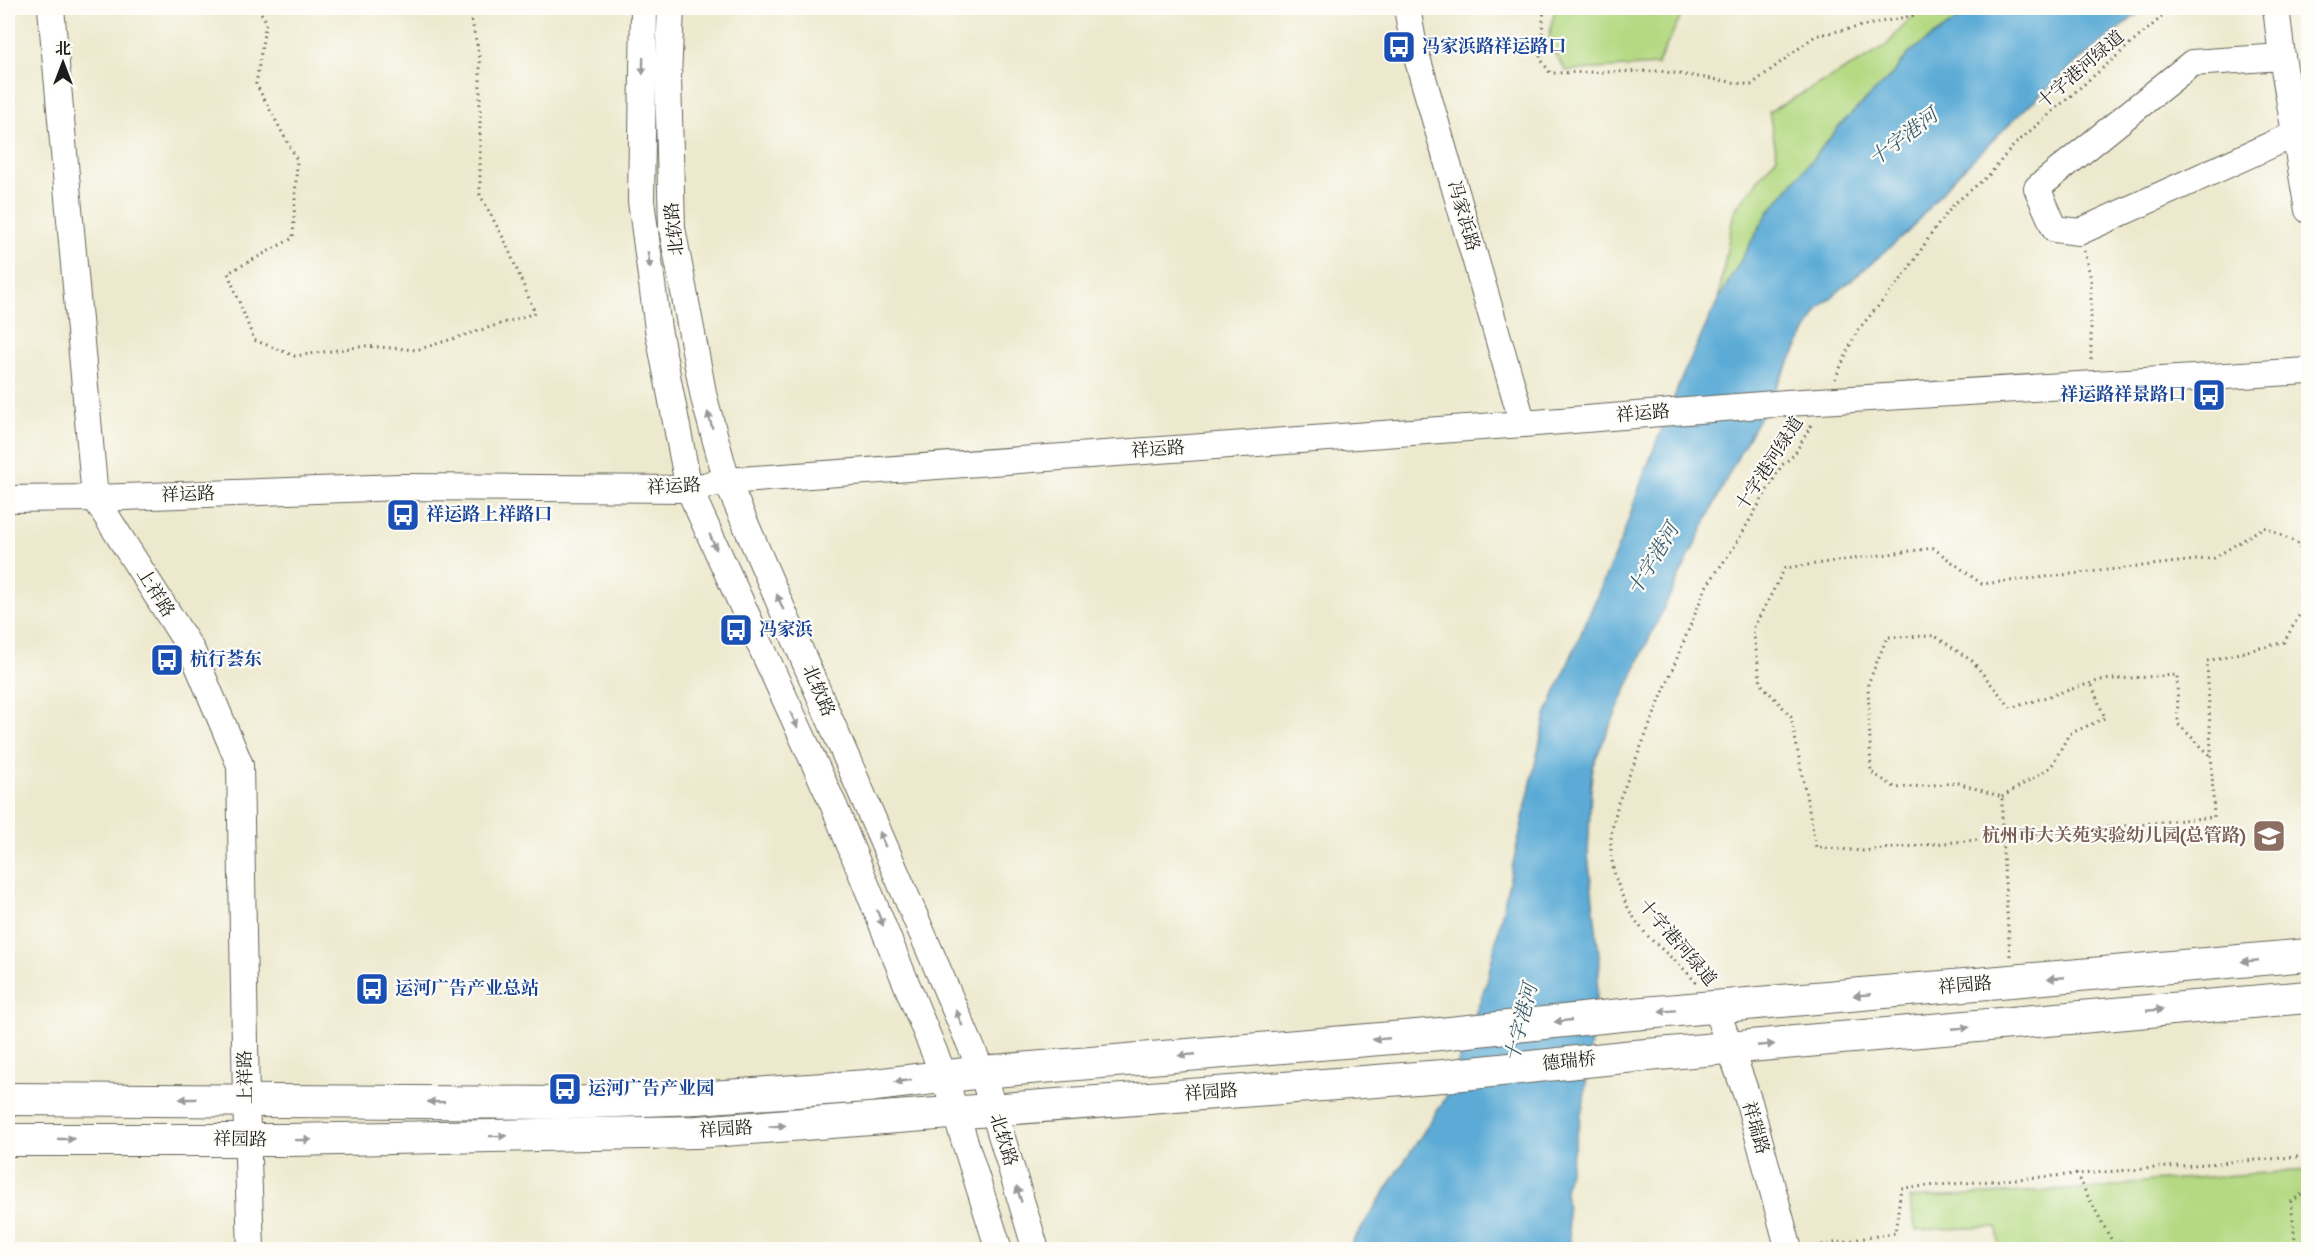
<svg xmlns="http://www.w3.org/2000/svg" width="2316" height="1257" font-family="'IM FELL DW Pica','Noto Serif SC',serif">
<rect width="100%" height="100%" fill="#fdfcf7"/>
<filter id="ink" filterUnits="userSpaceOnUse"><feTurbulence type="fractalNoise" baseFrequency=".0167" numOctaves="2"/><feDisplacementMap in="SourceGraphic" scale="12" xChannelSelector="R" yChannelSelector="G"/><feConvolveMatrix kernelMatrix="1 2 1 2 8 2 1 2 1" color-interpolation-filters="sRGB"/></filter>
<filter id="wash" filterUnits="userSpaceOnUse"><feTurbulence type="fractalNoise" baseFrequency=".008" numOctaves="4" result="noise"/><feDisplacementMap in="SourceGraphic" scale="24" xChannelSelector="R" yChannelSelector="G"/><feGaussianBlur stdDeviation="1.35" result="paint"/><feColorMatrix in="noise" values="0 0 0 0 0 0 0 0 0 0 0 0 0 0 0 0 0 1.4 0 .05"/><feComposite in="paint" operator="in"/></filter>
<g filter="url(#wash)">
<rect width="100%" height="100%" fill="#ede9ce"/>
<g fill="#b4d982" stroke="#687a4f" stroke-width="1.5">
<polygon points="1555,8 1685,8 1657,65 1566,71 1548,44"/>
<polygon points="1920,8 1974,8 1910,52 1889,78 1843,122 1768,213 1718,300 1734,211 1777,156 1769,112 1884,48"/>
<polygon points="2308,1170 2308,1249 2124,1250 2123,1243 2042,1249 1999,1249 1997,1227 1916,1230 1909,1198 2105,1188 2151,1181"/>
</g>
<polygon fill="#5cabd6" stroke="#3c6479" stroke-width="1.5" points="1974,8 2145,8 2077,62 2029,105 1954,178 1908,232 1819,308 1733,466 1645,647 1592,767 1588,855 1600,964 1584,1101 1565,1190 1570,1239 1572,1249 1347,1250 1445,1099 1487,981 1546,715 1622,538 1644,474 1682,377 1718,300 1768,213 1843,122 1889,78 1910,52"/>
</g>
<g filter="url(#ink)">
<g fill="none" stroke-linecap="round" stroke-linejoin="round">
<g stroke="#65645a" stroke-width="28">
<g id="minor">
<polyline points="51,8 95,498 192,651 240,765 246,1099 251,1250"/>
<polyline points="644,8 641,201 658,329 689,489 834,806 944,1076 999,1250"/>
<polyline points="671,8 668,78 672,228 704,398 727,481 982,1072 1036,1250"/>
<polyline points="1407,8 1414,47 1523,424"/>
<polyline points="2276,8 2282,57 2308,210"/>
<polyline points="2282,57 2192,63 2037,188 2055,229 2079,232 2295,134"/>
<polyline points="8,499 95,498 400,487 689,489 727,481 1523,424 1787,403 2308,371"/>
<polyline points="1716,1008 1749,1102 1789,1250"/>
</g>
</g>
<g stroke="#65645a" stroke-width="34">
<g id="major">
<polyline points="8,1099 563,1103 697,1098 867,1086 982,1072 1440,1034 1621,1015 2308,955"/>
<polyline points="8,1140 289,1140 697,1132 1443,1076 1624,1057 2308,997"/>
</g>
</g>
<g stroke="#65645a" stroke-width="3" stroke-dasharray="1.5 4.5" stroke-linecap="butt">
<polyline points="258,8 266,21 256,84 297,160 293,238 228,273 254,340 295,356 366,346 417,350 535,313 504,239 480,195 480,59 469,8"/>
<polyline points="1544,8 1540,58 1550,73 1660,71 1751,85 1815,36 1948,8"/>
<polyline points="2084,251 2091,279 2091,363"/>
<polyline points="1835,379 1857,331 1903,277 1934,230 1954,204 1989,175 2014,145 2172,8"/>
<polyline points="2308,590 2299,544 2264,527 2214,558 1982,584 1933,548 1785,568 1753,629 1761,684 1791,716 1816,847 1862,851 2214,817 2207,661 2284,642 2308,600"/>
<polyline points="2002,797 2051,767 2069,734 2105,718 2091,684"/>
<polyline points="2010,956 2002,838 2002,797 1958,783 1896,788 1871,772 1868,684 1887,637 1935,636 1972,661 2011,708 2101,680 2177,675 2178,724 2211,756"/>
<path d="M1696 983C1684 967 1670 957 1656 944 1629 920 1609 876 1611 840 1611 828 1616 815 1618 803L1706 587 1734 547 1782 465 1794 455 1813 422"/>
<polyline points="2076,1174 2112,1241 2113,1250"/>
<polyline points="1810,1247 1895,1233 1901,1188 2308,1156"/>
<polyline points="2296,1250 2291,1202 2308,1189"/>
</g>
<use href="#minor" stroke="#fff" stroke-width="26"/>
<use href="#major" stroke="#fff" stroke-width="32"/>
</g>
<defs><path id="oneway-solid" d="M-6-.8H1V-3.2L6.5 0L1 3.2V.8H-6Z" transform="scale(1.5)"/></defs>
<g fill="#999">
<use href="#oneway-solid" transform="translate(643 66) rotate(91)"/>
<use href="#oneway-solid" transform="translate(649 260) rotate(82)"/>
<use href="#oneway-solid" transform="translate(710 420) rotate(-106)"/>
<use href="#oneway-solid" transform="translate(713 542) rotate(66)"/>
<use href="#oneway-solid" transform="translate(780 602) rotate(-113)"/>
<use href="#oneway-solid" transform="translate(794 720) rotate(65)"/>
<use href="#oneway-solid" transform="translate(882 839) rotate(-113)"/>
<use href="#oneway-solid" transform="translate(880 918) rotate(68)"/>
<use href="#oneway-solid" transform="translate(2250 961) rotate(175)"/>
<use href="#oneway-solid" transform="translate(2056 978) rotate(175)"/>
<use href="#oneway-solid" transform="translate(1862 995) rotate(175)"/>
<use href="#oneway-solid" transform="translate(2155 1010) rotate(-5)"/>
<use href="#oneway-solid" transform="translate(1667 1011) rotate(176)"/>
<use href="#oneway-solid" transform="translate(959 1018) rotate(-113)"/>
<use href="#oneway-solid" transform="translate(1563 1021) rotate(174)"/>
<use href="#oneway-solid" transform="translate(1961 1028) rotate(-5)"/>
<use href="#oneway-solid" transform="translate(1381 1039) rotate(175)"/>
<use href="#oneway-solid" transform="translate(1766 1045) rotate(-5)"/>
<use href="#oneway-solid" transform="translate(1187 1055) rotate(175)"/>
<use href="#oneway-solid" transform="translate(903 1081) rotate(172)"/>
<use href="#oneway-solid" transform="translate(188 1099) rotate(-180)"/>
<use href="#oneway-solid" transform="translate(436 1102) rotate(-179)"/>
<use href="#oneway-solid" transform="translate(777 1126) rotate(-4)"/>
<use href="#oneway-solid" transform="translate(498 1136) rotate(-1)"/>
<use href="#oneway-solid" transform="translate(66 1139)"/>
<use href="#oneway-solid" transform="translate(303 1140) rotate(-1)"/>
<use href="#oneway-solid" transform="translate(1019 1194) rotate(-107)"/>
</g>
</g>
<defs>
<g id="bus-square" transform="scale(1.725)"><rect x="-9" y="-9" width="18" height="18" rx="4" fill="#1a4fb4" stroke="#fdfcf7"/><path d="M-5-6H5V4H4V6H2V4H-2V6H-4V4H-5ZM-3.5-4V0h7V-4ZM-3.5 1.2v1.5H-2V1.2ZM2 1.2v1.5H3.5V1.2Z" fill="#fff"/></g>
<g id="school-square" transform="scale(1.725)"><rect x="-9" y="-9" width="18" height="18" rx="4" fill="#8d6e63" stroke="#fdfcf7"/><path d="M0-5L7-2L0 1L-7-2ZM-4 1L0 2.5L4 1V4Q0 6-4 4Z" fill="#fff"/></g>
</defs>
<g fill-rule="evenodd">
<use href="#bus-square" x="1399" y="47"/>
<use href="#bus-square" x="2209" y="395"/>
<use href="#bus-square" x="403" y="515"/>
<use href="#bus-square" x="736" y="630"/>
<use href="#bus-square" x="167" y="660"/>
<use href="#school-square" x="2269" y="836"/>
<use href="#bus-square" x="372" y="989"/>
<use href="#bus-square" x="565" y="1089"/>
</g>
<g text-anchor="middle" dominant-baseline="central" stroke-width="4.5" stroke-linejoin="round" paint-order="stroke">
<g font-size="18" font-weight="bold" fill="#164399" stroke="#fdfcf7" text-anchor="start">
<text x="1422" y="47">冯家浜路祥运路口</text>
<text x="2186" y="395" text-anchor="end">祥运路祥景路口</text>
<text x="426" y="515">祥运路上祥路口</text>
<text x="759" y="630">冯家浜</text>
<text x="190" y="660">杭行荟东</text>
<text x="395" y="989">运河广告产业总站</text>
<text x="588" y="1089">运河广告产业园</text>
</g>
<g font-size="18" fill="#1c1c1c" stroke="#fdfcf7">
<text transform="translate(2081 70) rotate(-41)">十字港河绿道</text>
<text transform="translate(1463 216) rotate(74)">冯家浜路</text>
<text transform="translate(675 229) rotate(-96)">北软路</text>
<text transform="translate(1643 414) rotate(-5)">祥运路</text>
<text transform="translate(1158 450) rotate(-4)">祥运路</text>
<text transform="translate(1770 464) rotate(-57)">十字港河绿道</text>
<text transform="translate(674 487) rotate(-3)">祥运路</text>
<text transform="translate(188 495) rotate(-2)">祥运路</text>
<text transform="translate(155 593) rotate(58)">上祥路</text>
<text transform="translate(818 691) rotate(67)">北软路</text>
<text transform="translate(1677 943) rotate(49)">十字港河绿道</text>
<text transform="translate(1965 986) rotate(-5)">祥园路</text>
<text transform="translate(1569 1062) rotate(-6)">德瑞桥</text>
<text transform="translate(246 1077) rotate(-91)">上祥路</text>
<text transform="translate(1211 1093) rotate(-4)">祥园路</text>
<text transform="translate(1755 1128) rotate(74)">祥瑞路</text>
<text transform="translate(726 1130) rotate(-4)">祥园路</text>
<text transform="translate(240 1140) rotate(1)">祥园路</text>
<text transform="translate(1003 1140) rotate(73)">北软路</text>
</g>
<g font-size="18" font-weight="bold" fill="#785e54" stroke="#fdfcf7" text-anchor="end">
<text x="2246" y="836">杭州市大关苑实验幼儿园(总管路)</text>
</g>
<g font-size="20" font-style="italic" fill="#395c70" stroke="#fdfcf7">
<text transform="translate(1904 138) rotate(-37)">十字港河</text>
<text transform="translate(1654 560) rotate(-59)">十字港河</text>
<text transform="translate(1522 1023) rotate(-76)">十字港河</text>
</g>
</g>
<rect width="2316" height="1257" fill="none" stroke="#fdfcf7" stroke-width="30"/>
<g transform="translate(63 63)" stroke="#fdfcf7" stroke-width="4.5" paint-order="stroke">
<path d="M0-4.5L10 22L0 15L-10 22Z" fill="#1c1c1c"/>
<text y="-9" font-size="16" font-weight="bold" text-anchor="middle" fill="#1c1c1c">北</text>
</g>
</svg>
